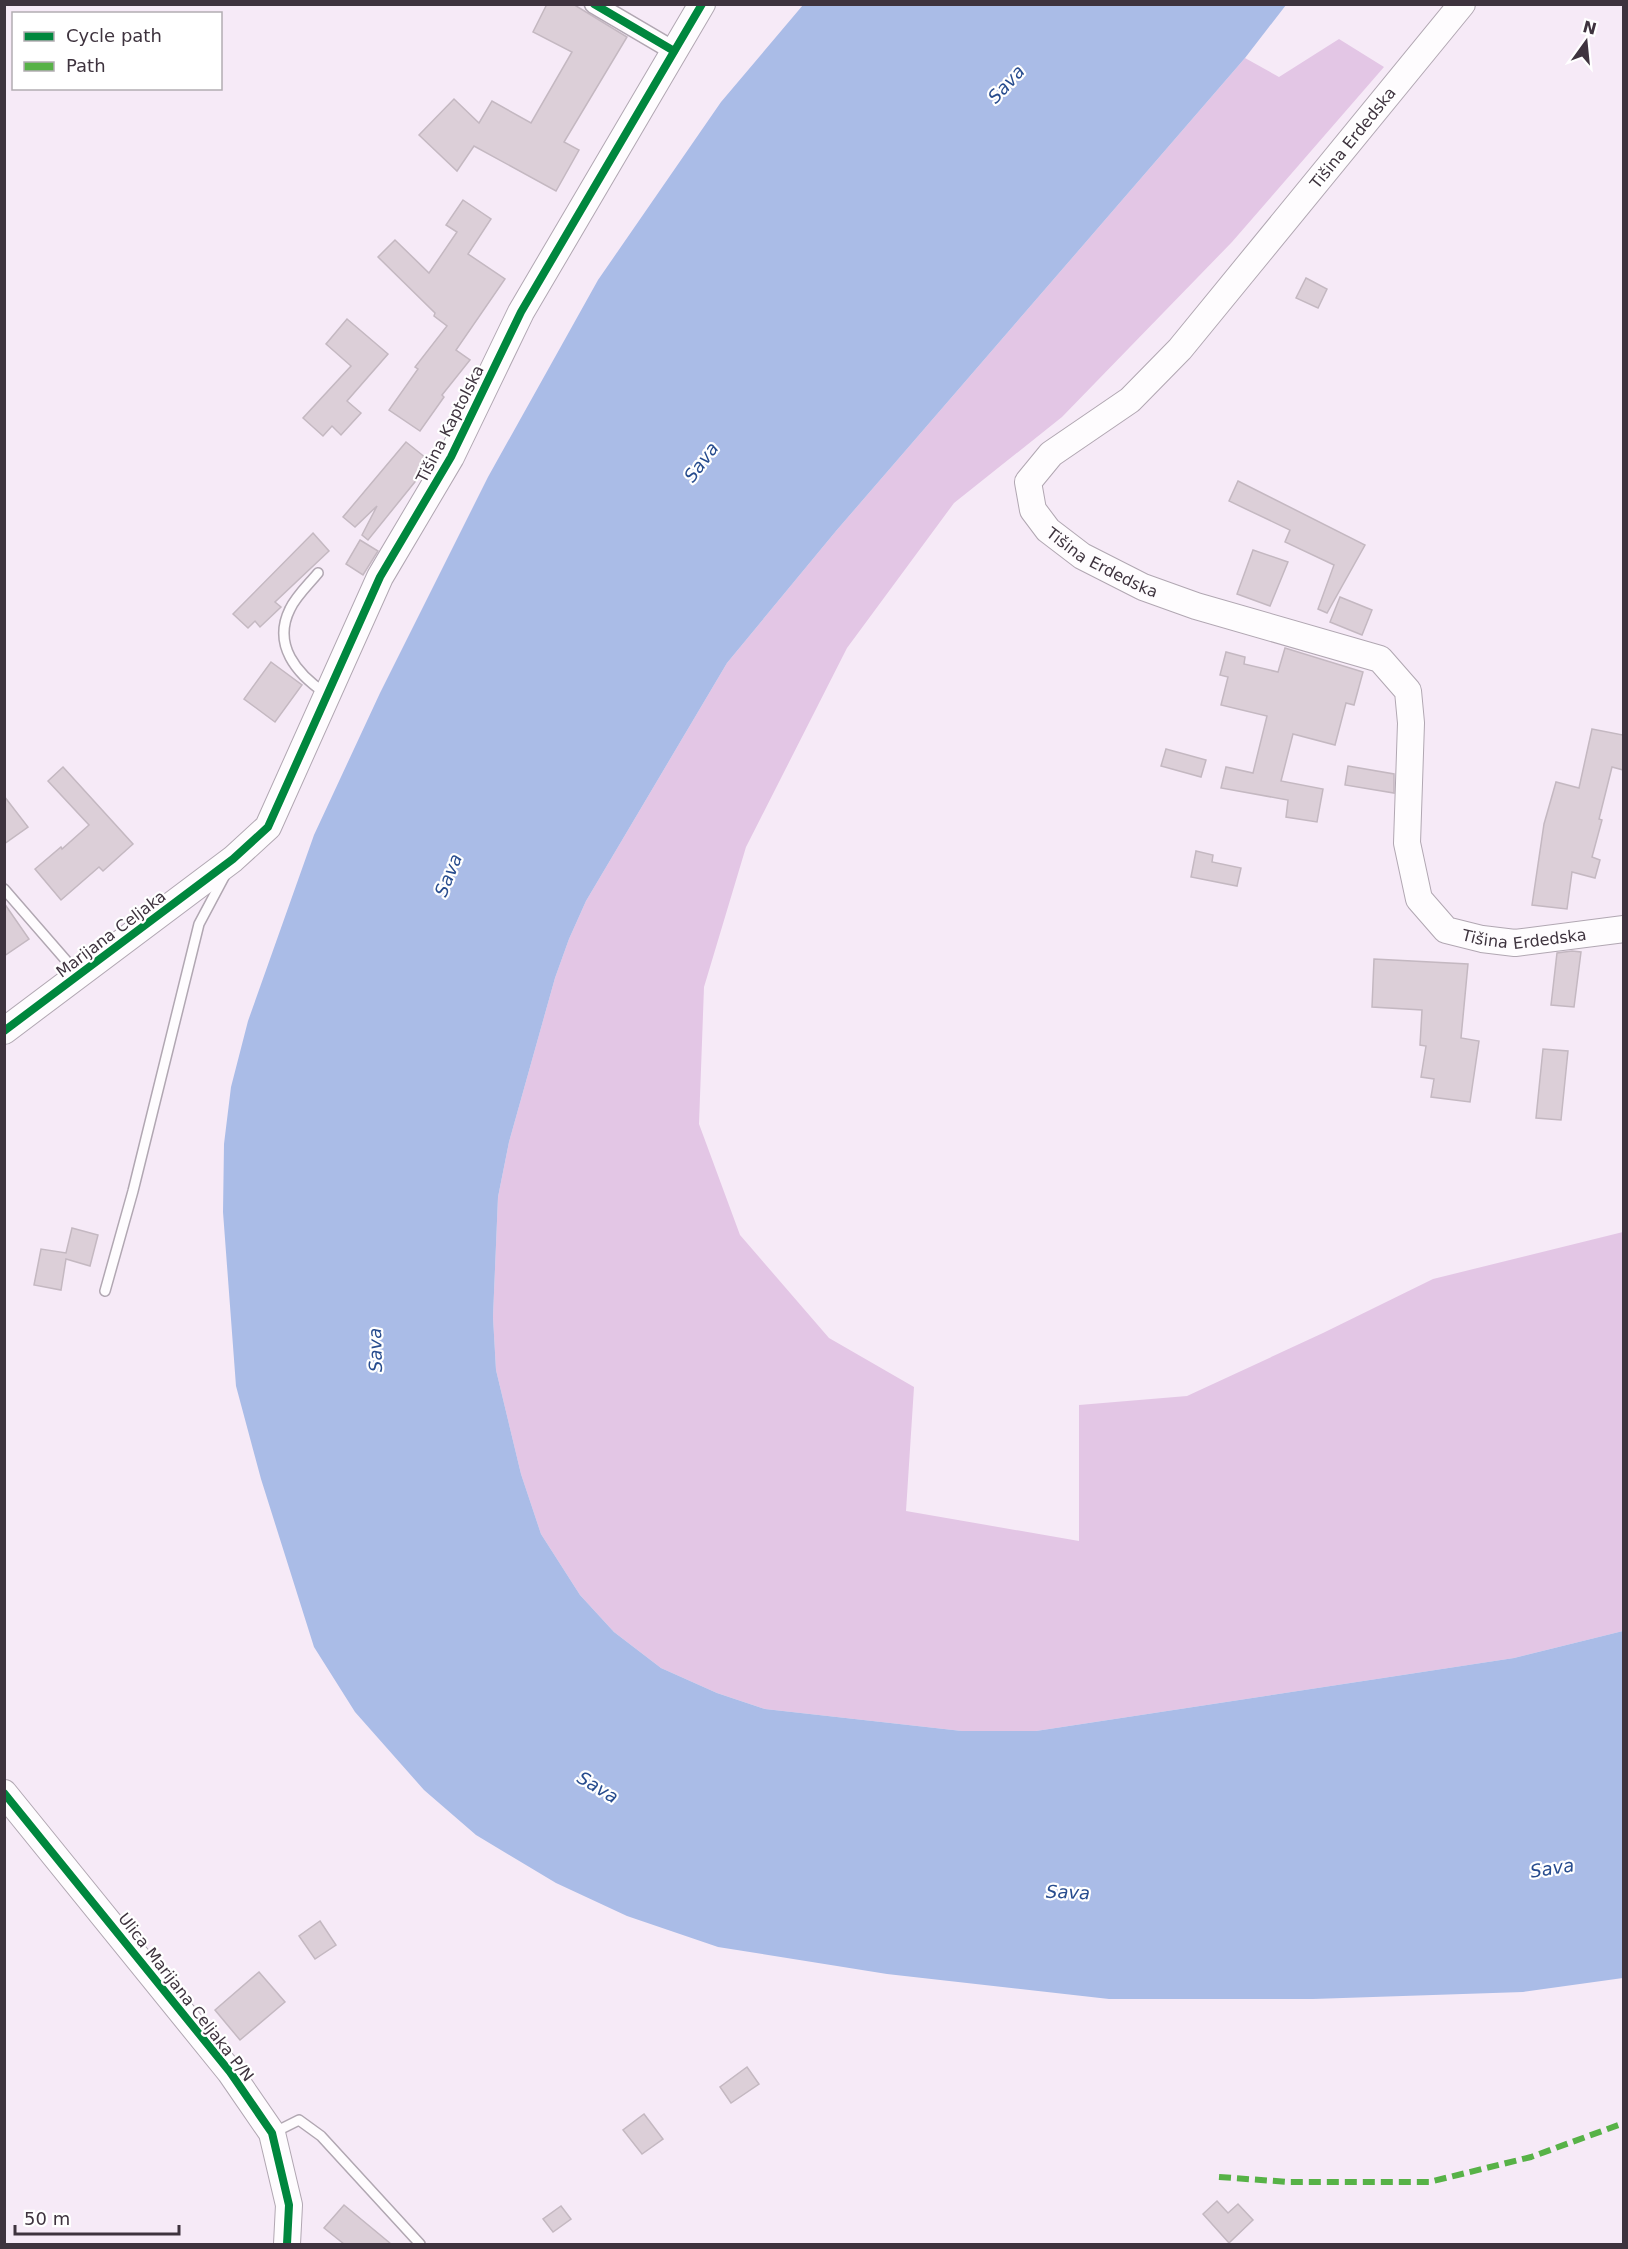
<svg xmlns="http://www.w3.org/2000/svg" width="1628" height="2249" font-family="'DejaVu Sans',sans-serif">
<rect width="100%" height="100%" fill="#f6eaf7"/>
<polygon fill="#e3c6e5" points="1339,39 1384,67 1232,242 1062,417 954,503 847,648 746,847 704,987 699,1124 740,1235 829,1338 914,1387 906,1511 1079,1541 1079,1405 1187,1396 1323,1333 1433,1279 1623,1232 1623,1631 1514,1658 1036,1731 962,1731 765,1709 717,1693 661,1668 614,1632 580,1595 541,1534 521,1474 496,1370 493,1317 498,1197 509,1142 555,978 569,939 586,901 727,663 836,531 1245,58 1279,77"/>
<polygon fill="#aabce7" points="803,5 1286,5 1245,58 836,531 727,663 586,901 569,939 555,978 509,1142 498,1197 493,1317 496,1370 521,1474 541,1534 580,1595 614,1632 661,1668 717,1693 765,1709 962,1731 1036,1731 1514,1658 1623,1631 1623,1978 1523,1992 1313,1999 1109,1999 887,1974 718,1947 627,1916 556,1883 476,1835 424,1790 355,1712 314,1647 261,1479 236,1386 223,1212 224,1144 231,1087 248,1021 314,835 380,693 488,477 598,280 721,102"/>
<g fill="#dccfd8" stroke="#c4b8c1" stroke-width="1.5">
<polygon points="547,4 573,4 627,37 564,142 579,150 556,191 474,146 457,171 419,135 454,99 479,123 492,101 531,123 572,52 533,32"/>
<polygon points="463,200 491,219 468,254 505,279 456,350 470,360 442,395 444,397 420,431 389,410 418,369 415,367 447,326 434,316 435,313 378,257 395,240 429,273 457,232 446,225"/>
<polygon points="1306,278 1327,289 1318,308 1296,298"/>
<polygon points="347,319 388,354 347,401 361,413 341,435 332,426 323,436 303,418 351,366 326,344"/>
<polygon points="406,442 431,462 368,540 362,535 377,506 355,527 343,517"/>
<polygon points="1238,481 1365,545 1327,613 1318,609 1334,565 1285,542 1290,530 1229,501"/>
<polygon points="313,533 329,551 275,602 281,607 260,627 255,621 248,628 233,614"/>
<polygon points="360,540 378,551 363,575 346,564"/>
<polygon points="1253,550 1288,562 1270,606 1237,594"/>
<polygon points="1340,597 1372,610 1362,635 1330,622"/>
<polygon points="1285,648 1363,672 1354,705 1346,703 1335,745 1293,734 1281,781 1323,789 1317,822 1286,817 1288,800 1221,788 1226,767 1253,773 1267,716 1221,705 1228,677 1220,675 1226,652 1245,657 1244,664 1278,672"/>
<polygon points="271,662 302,685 275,722 244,699"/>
<polygon points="1592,729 1623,735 1623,770 1612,767 1599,819 1602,820 1592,857 1600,860 1595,878 1572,872 1567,909 1532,905 1544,824 1556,782 1579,788"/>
<polygon points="1166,749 1206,760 1201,777 1161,766"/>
<polygon points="1348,766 1394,774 1394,793 1345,785"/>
<polygon points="63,767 133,844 103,871 99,867 61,900 35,869 61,847 62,849 89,825 48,781"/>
<polygon points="4,796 28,827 4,844"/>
<polygon points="1196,851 1213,855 1212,862 1241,868 1237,886 1191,877"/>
<polygon points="4,903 29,939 4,956"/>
<polygon points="1572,951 1581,952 1574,1007 1551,1005 1557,953"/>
<polygon points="1374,959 1468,964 1461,1038 1479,1041 1470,1102 1431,1097 1434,1079 1421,1077 1426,1046 1420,1045 1422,1010 1372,1007"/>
<polygon points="1543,1049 1568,1051 1561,1120 1536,1118"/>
<polygon points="72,1228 98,1235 90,1266 66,1259 61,1290 34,1285 41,1249 66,1253"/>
<polygon points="320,1921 336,1945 315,1959 299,1936"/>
<polygon points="259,1972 285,2002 240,2040 215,2010"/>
<polygon points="747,2067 759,2084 731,2103 720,2087"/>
<polygon points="644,2114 663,2139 642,2154 623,2130"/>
<polygon points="1217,2201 1228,2213 1238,2204 1253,2220 1229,2243 1203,2214"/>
<polygon points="344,2205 391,2244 344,2244 324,2228"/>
<polygon points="561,2206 571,2219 553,2232 543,2219"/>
</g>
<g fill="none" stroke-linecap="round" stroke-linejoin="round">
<g stroke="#b1a7b2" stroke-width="12">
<g id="service">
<path d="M318 573C309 584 296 596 290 609 272 645 297 674 325 693"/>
<polyline points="4,889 77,973"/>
<polyline points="105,1291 133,1191 199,924 224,877"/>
<polyline points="275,2132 299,2120 321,2136 420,2244"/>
</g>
</g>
<g stroke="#b1a7b2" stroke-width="21">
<polyline id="minor" points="594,4 674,51"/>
</g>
<g stroke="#b1a7b2" stroke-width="28">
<g id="secondary">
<path id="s1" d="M1462 4 1180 349 1130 400 1051 454 1028 482 1033 510 1048 530 1082 556 1143 587 1196 606 1380 659 1408 691 1411 723 1407 843 1419 899 1446 930 1482 939 1515 943 1624 929"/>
<polyline points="4,1031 233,859 268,827 380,577 451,457 521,312 702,4"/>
<polyline points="4,1793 230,2072 272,2133 289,2205 287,2244"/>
</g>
</g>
<use href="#service" stroke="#fefcfe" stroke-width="9"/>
<use href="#minor" stroke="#fefcfe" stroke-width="18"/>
<use href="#secondary" stroke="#fefcfe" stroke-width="26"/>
<polyline stroke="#57b247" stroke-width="6" stroke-dasharray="12 6" stroke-linecap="butt" points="1219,2177 1289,2182 1429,2182 1531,2157 1624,2123"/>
<g stroke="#fff" stroke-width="11">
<g id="cycleway">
<polyline points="594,4 674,51"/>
<polyline points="4,1031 233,859 268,827 380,577 451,457 521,312 702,4"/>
<polyline points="4,1793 230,2072 272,2133 289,2205 287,2244"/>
</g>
</g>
<use href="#cycleway" stroke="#00873e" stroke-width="8"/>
</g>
<g text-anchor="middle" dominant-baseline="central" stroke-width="4.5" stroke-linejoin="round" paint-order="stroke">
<g font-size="16" fill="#3e333e" stroke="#fff">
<text transform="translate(1353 138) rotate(-51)">Tišina Erdedska</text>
<text transform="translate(450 424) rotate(-63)">Tišina Kaptolska</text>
<text stroke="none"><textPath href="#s1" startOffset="766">Tišina Erdedska</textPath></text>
<text stroke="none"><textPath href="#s1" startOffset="1434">Tišina Erdedska</textPath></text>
<text transform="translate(111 934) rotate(-37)">Marijana Celjaka</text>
<text transform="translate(186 1997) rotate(52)">Ulica Marijana Celjaka P/N</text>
</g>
<g font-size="18" font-style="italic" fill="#274c8e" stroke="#fff">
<text transform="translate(1006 84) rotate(-47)">Sava</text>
<text transform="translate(701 462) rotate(-53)">Sava</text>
<text transform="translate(448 875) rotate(-68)">Sava</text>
<text transform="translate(375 1350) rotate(-91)">Sava</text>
<text transform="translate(598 1787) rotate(31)">Sava</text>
<text transform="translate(1552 1868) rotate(-9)">Sava</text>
<text transform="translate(1068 1892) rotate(2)">Sava</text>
</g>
</g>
<rect width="1628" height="2249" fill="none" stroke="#3e333e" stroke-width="12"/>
<rect x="12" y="12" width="210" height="78" fill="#ffffff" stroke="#b2adb2" stroke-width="1.5"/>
<rect x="24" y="32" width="30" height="9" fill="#00873e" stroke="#b2adb2" stroke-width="1.5"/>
<text x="66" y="42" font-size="18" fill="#3e333e">Cycle path</text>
<rect x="24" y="62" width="30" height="9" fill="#57b247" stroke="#b2adb2" stroke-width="1.5"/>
<text x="66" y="72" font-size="18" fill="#3e333e">Path</text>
<g transform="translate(1586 42) rotate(15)" stroke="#ffffff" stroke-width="4.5" paint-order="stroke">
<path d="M0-4.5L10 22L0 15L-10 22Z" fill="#3e333e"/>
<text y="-9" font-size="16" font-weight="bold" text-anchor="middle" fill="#3e333e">N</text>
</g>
<path d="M15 2225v9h164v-9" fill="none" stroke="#3e333e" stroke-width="3"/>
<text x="24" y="2225" font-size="18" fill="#3e333e" stroke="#ffffff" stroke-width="4.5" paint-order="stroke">50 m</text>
</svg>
